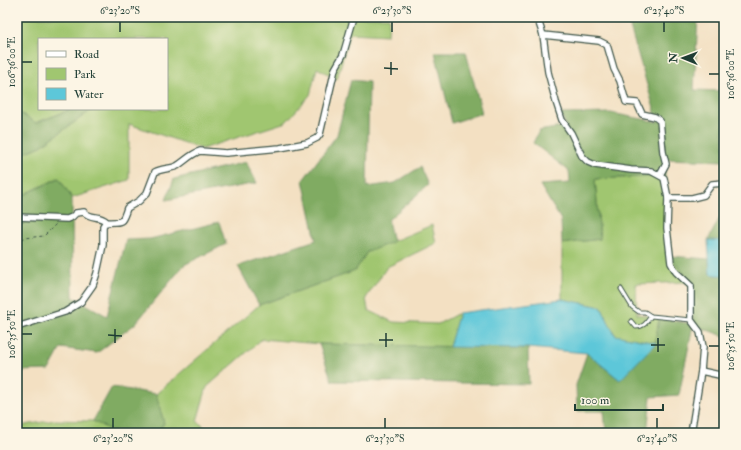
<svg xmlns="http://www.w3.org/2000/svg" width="741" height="450" font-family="'IM FELL Double Pica',serif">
<rect width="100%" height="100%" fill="#fcf5e5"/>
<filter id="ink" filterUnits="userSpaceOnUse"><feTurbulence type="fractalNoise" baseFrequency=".025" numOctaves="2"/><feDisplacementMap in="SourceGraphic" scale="8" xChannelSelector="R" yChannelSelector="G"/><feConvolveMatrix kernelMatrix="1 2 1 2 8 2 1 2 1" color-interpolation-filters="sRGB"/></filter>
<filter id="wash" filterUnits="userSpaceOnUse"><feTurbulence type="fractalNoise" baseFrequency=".012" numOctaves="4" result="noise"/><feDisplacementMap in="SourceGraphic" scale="16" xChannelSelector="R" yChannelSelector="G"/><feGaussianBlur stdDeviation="0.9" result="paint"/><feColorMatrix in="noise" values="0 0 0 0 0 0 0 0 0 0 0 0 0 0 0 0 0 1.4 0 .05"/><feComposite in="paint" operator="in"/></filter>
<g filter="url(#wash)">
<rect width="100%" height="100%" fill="#f3e0c2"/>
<g fill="#a0c670" stroke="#608252">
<polygon points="17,17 389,17 388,35 350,33 337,79 317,68 310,95 286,122 202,149 129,124 129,180 72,198 58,178 17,198 17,156 41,146 93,109 167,109 167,39 39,39 39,109 72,109 35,123 17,111"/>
<polygon points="665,176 670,256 691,282 636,284 637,314 659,318 656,343 615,335 601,307 562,299 562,244 600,239 595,179"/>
<polygon points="432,225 436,243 387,267 366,298 368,310 393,322 438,324 459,313 449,347 319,344 262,339 207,387 197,421 211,433 157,433 164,423 156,394 259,305 355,271 367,252"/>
<polygon points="55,420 93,421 114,432 17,433 17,431 25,425"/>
</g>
<g fill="#80ab62" stroke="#50744b">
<polygon points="627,17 698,17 694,90 724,91 724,161 663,159 665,176 595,179 600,239 562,244 561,220 540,185 570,183 569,171 533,143 539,131 566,126 561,114 611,113 658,122"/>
<polygon points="435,52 466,52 482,113 452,123"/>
<polygon points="351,80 369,82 367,187 395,183 420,167 428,185 388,220 393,242 367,252 355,271 259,305 238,266 316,240 303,180 337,135"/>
<polygon points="72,109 93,109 41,146 17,156 17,111 36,123"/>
<polygon points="246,162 257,183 166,200 174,179"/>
<polygon points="59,178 72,198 73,297 107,316 126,240 150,239 219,222 226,244 184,265 135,324 97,353 61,348 49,370 17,371 17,198"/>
<polygon points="724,210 724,241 708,240"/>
<polygon points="670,256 709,259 710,274 724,276 724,336 693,325 679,395 651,397 647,433 606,433 604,411 577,411 576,385 587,353 620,380 655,343 659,318 693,324 691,282"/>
<polygon points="319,344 528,348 529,384 332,381"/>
<polygon points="112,387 156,394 164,423 157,433 114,432 93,421"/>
</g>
<g fill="#5dc7d9" stroke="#3e8286">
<polygon points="708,240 724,241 724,276 710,274"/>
<polygon points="562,299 601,307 615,335 656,343 620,380 587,353 528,348 449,347 459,313"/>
</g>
</g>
<g filter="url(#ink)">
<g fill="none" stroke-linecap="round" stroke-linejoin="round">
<g stroke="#3f5549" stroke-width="5">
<g id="lane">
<polyline points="621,289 632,307 639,312 645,312 651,316 691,320"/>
<path d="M631 321 636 327C644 327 646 323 651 316"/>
</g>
</g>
<g stroke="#3f5549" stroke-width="8">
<g id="street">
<polyline points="537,17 543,35 548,72 556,102 562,120 571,133 582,156 588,162 595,165 631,170 651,171 664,178 668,198 667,228 671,263 676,272 691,286 691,320 700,332 703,347 701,371 691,433"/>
<polyline points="543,35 599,41 607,45 614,69 620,81 626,102 637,103 642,114 655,117 660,121 663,152 666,164 660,175"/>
<polyline points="668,198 692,198 704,195 712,184 724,183"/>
<path d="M17 217 67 219 72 217 76 213 84 212C92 220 98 214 107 222"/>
<path d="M17 327 65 312 81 302 93 285 97 273 103 245V226L105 223C121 220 121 227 127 208L139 201 147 193 155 172C162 168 171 169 177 166 185 161 191 154 200 151L226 153 280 148 307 143 317 138 320 134 335 69 343 55 354 17"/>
<polyline points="701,371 724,376"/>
</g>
</g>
<polyline stroke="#3f5549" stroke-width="1" stroke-dasharray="3 3" stroke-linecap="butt" points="17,243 24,238 44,236 56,224"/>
<use href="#lane" stroke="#fff" stroke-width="3"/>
<use href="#street" stroke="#fff" stroke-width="5.5"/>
</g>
</g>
<path fill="none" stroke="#1f3d34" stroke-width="1.5" d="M120 32V22M392 32V22M664 32V22M22 62H32M384 68 398 69M709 74H719M391 75V62M22 334H32M108 335 122 336M379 340H393M115 343V329M651 345H665M709 346H719M386 347V333M658 352V338M113 428V418M385 428V418M657 428V418"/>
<rect width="741" height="450" fill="none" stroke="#fcf5e5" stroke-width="44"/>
<rect x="38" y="38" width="130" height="72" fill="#fcf5e5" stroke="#a4ab9e"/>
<rect x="46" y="51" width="20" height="6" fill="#ffffff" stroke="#a4ab9e"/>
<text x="74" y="58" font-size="12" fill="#1f3d34">Road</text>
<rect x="46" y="68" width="20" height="12" fill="#a0c670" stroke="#a4ab9e"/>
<text x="74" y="78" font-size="12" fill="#1f3d34">Park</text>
<rect x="46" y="88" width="20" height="12" fill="#5dc7d9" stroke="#a4ab9e"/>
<text x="74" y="98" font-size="12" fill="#1f3d34">Water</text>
<g transform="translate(683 58) rotate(271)" stroke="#fcf5e5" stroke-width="3" paint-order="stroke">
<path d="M0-3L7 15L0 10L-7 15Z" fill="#1f3d34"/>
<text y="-6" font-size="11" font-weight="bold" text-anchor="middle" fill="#1f3d34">N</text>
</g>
<path d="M575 404v6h88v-6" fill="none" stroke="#1f3d34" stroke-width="2"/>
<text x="581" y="404" font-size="12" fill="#1f3d34" stroke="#fcf5e5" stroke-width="3" paint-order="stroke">100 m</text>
<rect x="22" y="22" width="697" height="406" fill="none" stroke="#1f3d34" stroke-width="1.5"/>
<g font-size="10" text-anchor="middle" fill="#1f3d34">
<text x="120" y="14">6°23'20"S</text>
<text x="392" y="14">6°23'30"S</text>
<text x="664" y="14">6°23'40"S</text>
<text transform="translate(11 62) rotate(-90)" y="4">106°36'00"E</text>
<text transform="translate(730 74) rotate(-90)" y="4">106°36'00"E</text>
<text transform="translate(11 334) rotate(-90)" y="4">106°35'50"E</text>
<text transform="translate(730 346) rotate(-90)" y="4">106°35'50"E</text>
<text x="113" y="442">6°23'20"S</text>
<text x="385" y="442">6°23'30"S</text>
<text x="657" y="442">6°23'40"S</text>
</g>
</svg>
